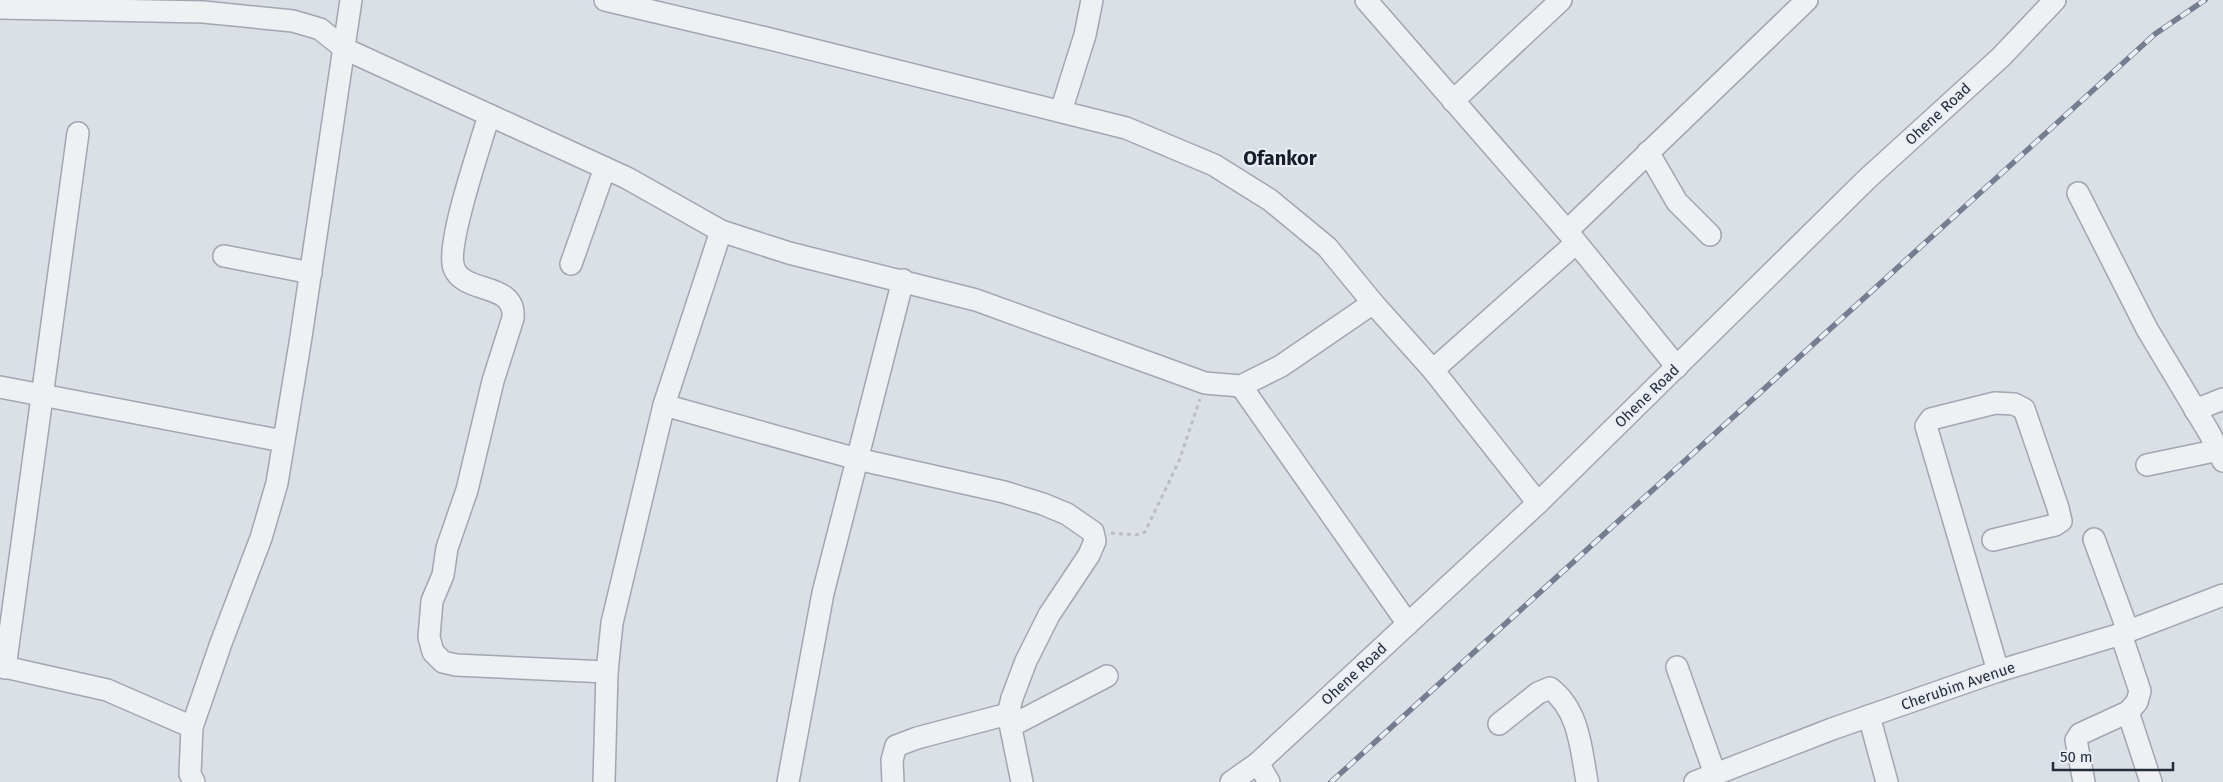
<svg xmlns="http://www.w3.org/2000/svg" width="2223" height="782" font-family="'Fira Sans',sans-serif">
<rect width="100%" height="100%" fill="#dbdfe6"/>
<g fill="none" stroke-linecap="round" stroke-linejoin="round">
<g stroke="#a1a6b0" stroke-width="24">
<g id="minor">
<polyline points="605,0 762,37 1126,128 1214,165 1270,200 1327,247 1373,303 1433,370 1538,503"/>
<polyline points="1366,0 1567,231 1677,367"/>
<polyline points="0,8 203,12 293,21 320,29 345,49 627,178 721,231 789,253 976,300 1205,383 1241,386 1281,366 1373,303"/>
<polyline points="1453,101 1561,0"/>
<polyline points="1061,111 1085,35 1092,0"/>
<path d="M489 115C481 144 445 245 454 268 464 295 516 281 513 318L493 381 467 490 447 548 443 575 432 601 429 637 433 652 443 662 456 665 607 672"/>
<polyline points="1648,152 1677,202 1710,235"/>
<polyline points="2078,193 2147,329 2210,434 2223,461"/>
<polyline points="1567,231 1807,0"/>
<polyline points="224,256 311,273"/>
<polyline points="571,264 605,168"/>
<polyline points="1433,370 1576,243"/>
<polyline points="1241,386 1408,624"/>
<polyline points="0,387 283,441"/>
<polyline points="664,405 857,459 1004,492 1043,504 1067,514 1093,532 1095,541 1089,555 1049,615 1026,661 1012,698 1008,714 1022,782"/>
<polyline points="2195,410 2223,399"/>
<polyline points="2147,465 2219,450"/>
<polyline points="2094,539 2128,631"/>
<polyline points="1993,540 2055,525 2061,521 2058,508 2024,409 2014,404 1995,403 1931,419 1926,426 1998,671"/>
<polyline points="0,666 107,690 192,727"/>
<polyline points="1677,667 1715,774"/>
<polyline points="5,668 78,133"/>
<polyline points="2128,712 2151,782"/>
<polyline points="1869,716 1887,782"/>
<path d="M1499 724 1538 693 1550 688C1579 710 1581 748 1587 782"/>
<polyline points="1011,726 1107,676"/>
<polyline points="1258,763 1269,782"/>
<polyline points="194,782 190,774 192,727 221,643 261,538 277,483 301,337 351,0"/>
<polyline points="604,782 607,672 612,623 664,405 721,231"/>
<polyline points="788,782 823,593 903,280"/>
<polyline points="893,782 892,760 896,746 917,738 1008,714"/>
<polyline points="1231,782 1258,763 1538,503 1867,179 2001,57 2055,0"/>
<polyline points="1695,782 1832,729 1998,671 2121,634 2223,595"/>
<polyline points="2084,782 2076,740 2080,734 2128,712 2137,702 2140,691 2121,634"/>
</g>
</g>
<polyline stroke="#babdc4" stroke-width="3" stroke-dasharray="4 4" stroke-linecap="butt" points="1111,533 1136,535 1145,532 1179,461 1200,399"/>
<use href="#minor" stroke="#eef0f4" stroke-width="21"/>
<g stroke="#747e90" stroke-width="5.5">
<polyline id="rail" points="1331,782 2155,34 2205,0"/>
</g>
<use href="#rail" stroke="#eaeef4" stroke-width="4" stroke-dasharray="11" stroke-linecap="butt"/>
</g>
<g text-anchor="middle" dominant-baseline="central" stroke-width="4" stroke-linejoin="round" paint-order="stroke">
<g font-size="15" fill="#252d3c" stroke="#eaeef4">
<text transform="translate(1938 114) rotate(-43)">Ohene Road</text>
<text transform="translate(1647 396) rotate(-44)">Ohene Road</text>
<text transform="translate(1354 674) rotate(-43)">Ohene Road</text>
<text transform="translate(1958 686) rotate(-19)">Cherubim Avenue</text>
</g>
<g font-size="20" font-weight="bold" fill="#181e2c" stroke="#eaeef4">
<text x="1280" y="158">Ofankor</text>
</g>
</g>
<path d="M2053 762v8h120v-8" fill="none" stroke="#252d3c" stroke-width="2.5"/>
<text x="2060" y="762" font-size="15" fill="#252d3c" stroke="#eaeef4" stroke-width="4" paint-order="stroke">50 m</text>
</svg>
